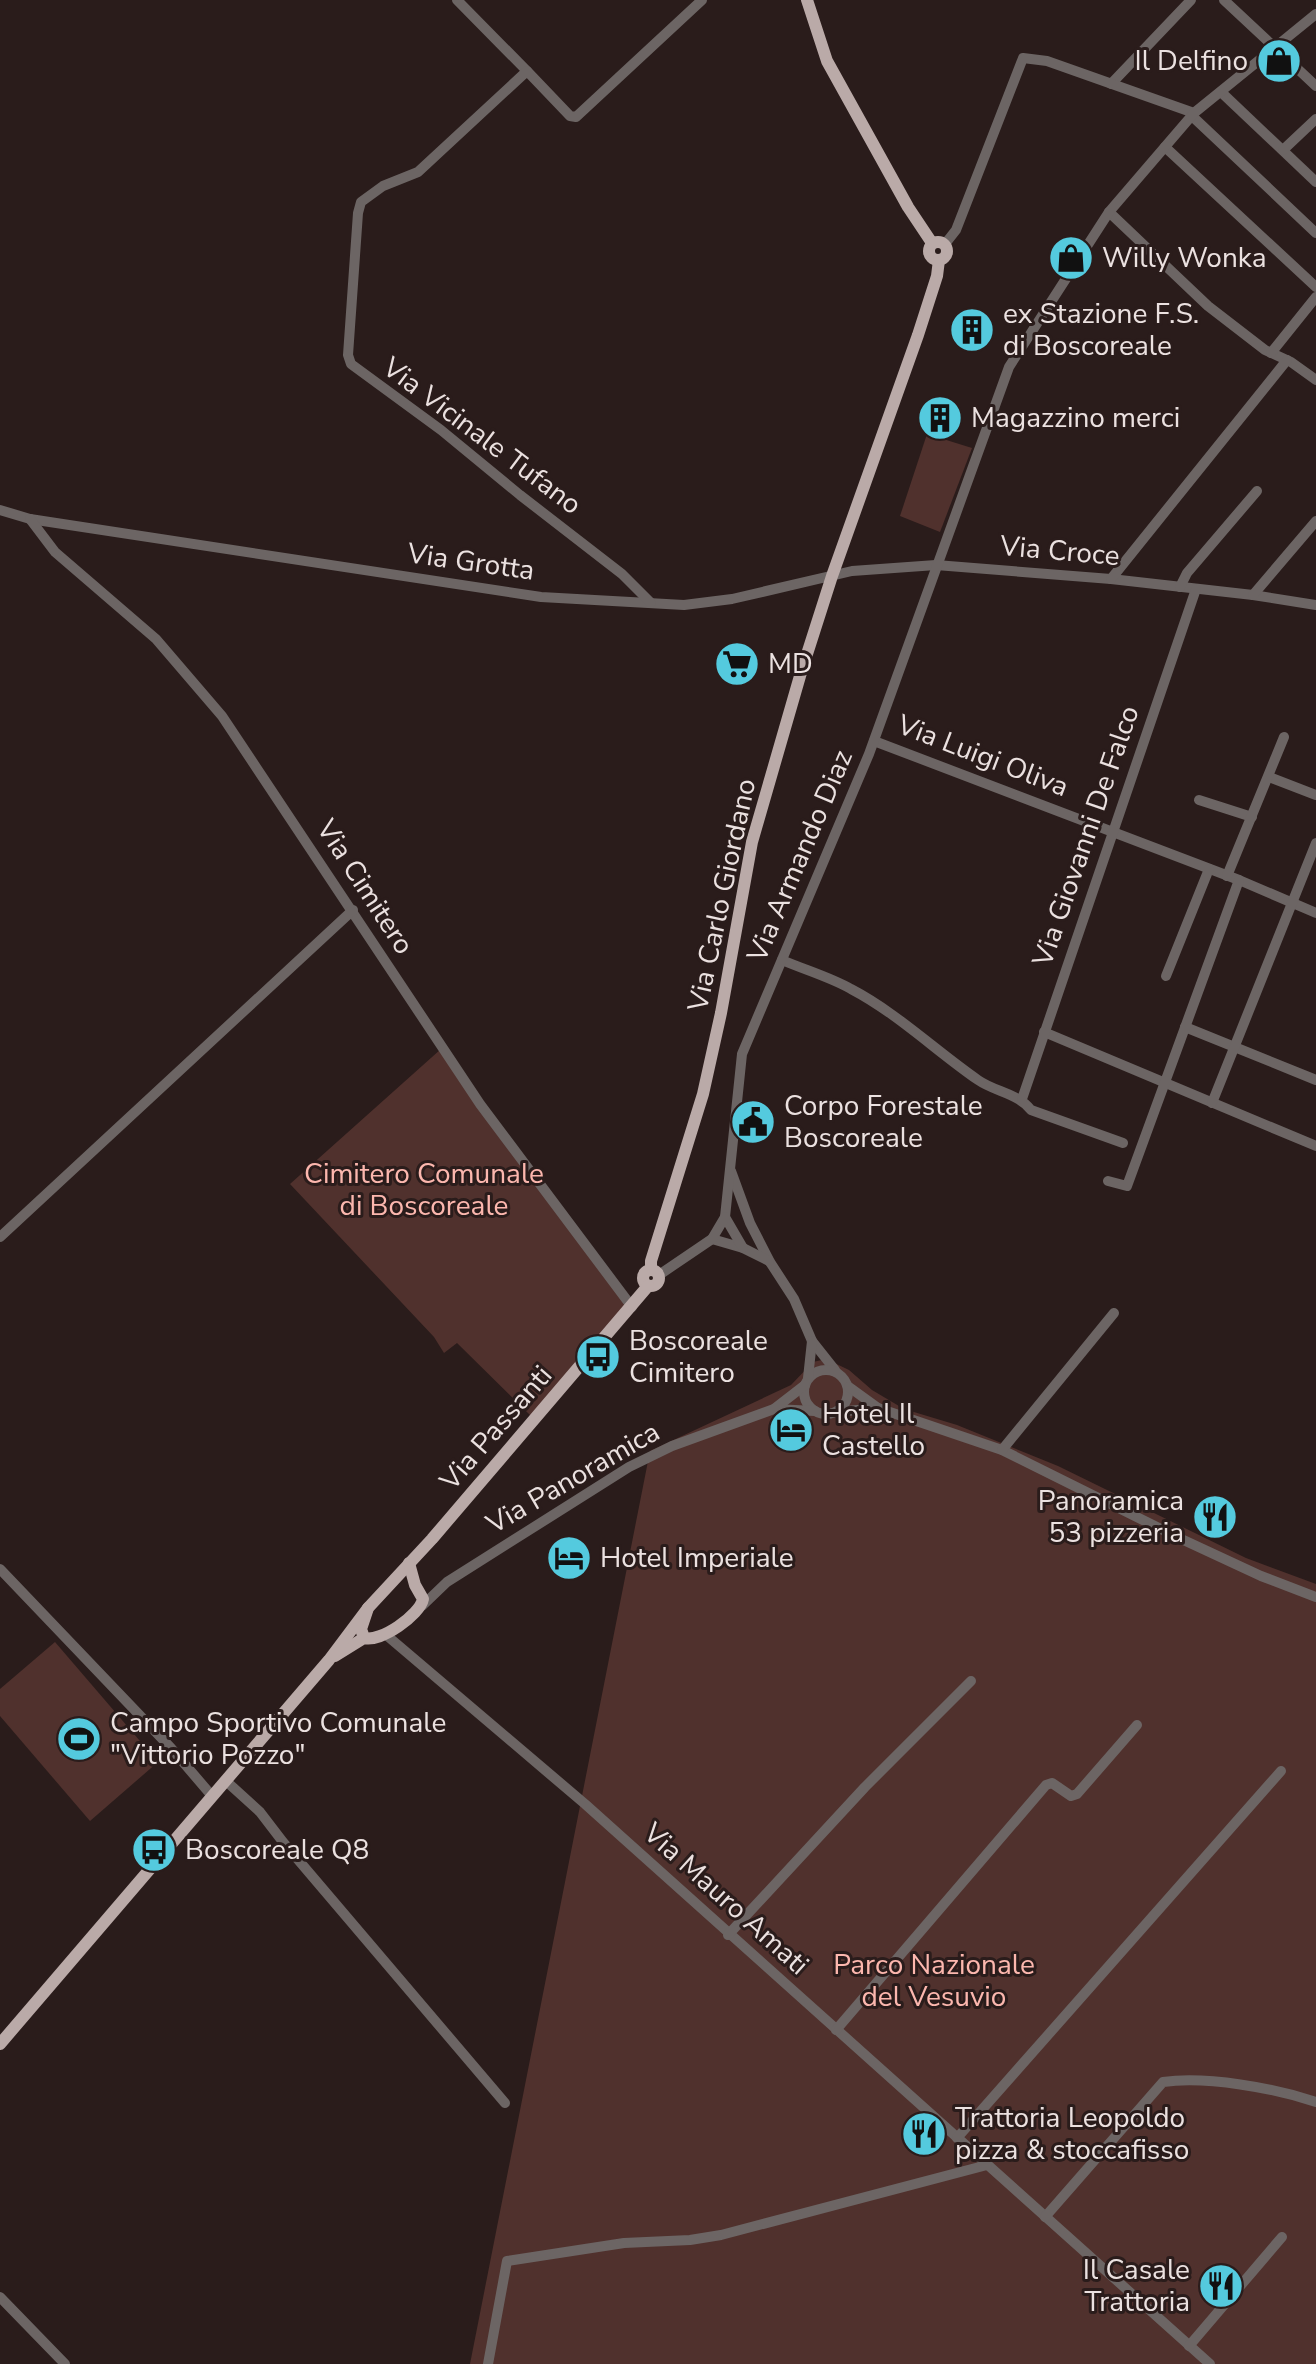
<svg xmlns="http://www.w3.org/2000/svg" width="1316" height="2364" font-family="'Nunito Sans',sans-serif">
<rect width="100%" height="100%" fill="#2a1c1b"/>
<g fill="#50312d">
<polygon points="927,434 972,448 940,532 900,516"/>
<polygon points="441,1049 626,1304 531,1416 457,1343 444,1353 434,1337 290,1184"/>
<polygon points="826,1359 849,1370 872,1390 904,1409 957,1425 1058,1466 1246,1558 1316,1584 1316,2364 470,2364 650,1451 791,1385 813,1362"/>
<polygon points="55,1642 158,1762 90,1821 0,1716 0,1689"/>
</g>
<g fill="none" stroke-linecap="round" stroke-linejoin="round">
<g stroke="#6c6564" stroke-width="10">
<polyline points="457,0 527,71"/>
<polyline points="1224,0 1316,86"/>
<polyline points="1111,84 1191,0"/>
<polyline points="1221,92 1316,182"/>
<polyline points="1192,116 1316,233"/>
<polyline points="1165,147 1316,287"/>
<polyline points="1283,150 1316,119"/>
<polyline points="1109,212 1208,306 1265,350 1291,362 1316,380"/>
<polyline points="945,244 956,230 1023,58 1047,61 1194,113"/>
<polyline points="1271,353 1316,297"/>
<polyline points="0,510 30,519 541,597 684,605 732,599 852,571 936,565 1111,579 1253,595 1316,605"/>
<polyline points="30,519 55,552 156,639 222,716 480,1104 632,1307"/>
<polyline points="1111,579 1287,360"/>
<polyline points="1180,587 1187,573 1257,491"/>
<polyline points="1253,595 1316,521"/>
<polyline points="651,603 622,574 520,495 441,430 351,364 348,355 358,213 361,202 383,186 418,172 527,71 570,116 576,117 702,0"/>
<polyline points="874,741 1239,880 1316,913"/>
<polyline points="1269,777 1316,795"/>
<polyline points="1199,800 1252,817"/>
<polyline points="1227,876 1284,737"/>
<path d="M782 960C805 970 830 977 851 989 897 1013 936 1051 978 1080 995 1092 1018 1093 1031 1110L1123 1143"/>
<polyline points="1166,976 1209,869"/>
<polyline points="1185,1027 1316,1080"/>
<polyline points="1044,1032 1316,1146"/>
<polyline points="1022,1099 1196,589"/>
<polyline points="1212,1103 1316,843"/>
<polyline points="731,1171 750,1223 770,1262 794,1299 812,1341 835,1370"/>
<polyline points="1108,1181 1127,1186 1239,880"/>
<polyline points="0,1237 353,910"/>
<polyline points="712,1239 743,1248 769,1261"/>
<polyline points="743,1248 725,1217 742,1054 869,754 1009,367 1109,212 1194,113 1316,14"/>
<polyline points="659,1275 712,1239 725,1217"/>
<circle cx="826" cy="1392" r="22"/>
<polyline points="808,1378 812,1341"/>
<polyline points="849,1387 878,1408 1002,1450 1177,1537 1261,1576 1316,1597"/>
<polyline points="774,1409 815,1411"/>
<polyline points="837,1412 878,1408"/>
<polyline points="1002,1450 1114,1313"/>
<polyline points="0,1569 171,1748 212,1796"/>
<polyline points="422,1606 447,1582 629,1467 672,1446 774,1409 805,1385"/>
<polyline points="385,1634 585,1804 1210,2364"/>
<polyline points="226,1781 260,1812 283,1842 505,2103"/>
<polyline points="728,1935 865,1787 971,1681"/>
<polyline points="836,2030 1046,1785 1052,1783 1071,1796 1077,1794 1137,1725"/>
<polyline points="957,2138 1281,1771"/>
<path d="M1045 2217 1163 2082C1207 2076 1274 2088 1316 2102"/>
<polyline points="0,2297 65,2364"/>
<polyline points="1189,2346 1282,2237"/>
<polyline points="488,2364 507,2261 624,2243 690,2240 721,2235 987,2165"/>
</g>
<g stroke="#baaaa8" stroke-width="12">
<polyline points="807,0 827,61 908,207 932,243"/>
<circle cx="938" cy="251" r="9"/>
<polyline points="651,1270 651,1261 703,1094 721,1013 752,842 800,676 832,576 918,335 937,276 939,260"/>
<circle cx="651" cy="1278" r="8"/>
<polyline points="364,1638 361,1629 368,1608 432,1539 648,1286"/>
<path d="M335 1656 364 1638C380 1643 420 1615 423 1599L415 1585 409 1563"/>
<polyline points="0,2044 329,1660 368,1608"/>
</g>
</g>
<defs>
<g id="shop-disc" transform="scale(2.3)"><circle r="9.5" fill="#54cade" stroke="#2a1c1b"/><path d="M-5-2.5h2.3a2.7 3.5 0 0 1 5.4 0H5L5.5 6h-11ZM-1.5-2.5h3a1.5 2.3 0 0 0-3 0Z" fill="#111"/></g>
<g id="building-disc" transform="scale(2.3)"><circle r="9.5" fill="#54cade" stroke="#2a1c1b"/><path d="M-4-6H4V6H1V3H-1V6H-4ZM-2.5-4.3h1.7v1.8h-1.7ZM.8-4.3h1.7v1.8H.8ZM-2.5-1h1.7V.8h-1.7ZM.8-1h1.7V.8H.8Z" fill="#111"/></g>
<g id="supermarket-disc" transform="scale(2.3)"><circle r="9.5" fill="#54cade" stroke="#2a1c1b"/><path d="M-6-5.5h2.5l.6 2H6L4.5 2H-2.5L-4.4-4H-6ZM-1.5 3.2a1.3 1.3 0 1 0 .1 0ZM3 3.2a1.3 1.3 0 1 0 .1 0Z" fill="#111"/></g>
<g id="civic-disc" transform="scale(2.3)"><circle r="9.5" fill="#54cade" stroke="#2a1c1b"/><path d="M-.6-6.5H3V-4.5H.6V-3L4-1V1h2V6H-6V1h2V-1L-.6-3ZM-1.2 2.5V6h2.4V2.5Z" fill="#111"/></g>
<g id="bus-disc" transform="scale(2.3)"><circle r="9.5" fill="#54cade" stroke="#2a1c1b"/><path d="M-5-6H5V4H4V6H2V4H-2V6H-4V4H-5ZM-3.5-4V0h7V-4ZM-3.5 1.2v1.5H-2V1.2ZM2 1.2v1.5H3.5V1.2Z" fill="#111"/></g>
<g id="hotel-disc" transform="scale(2.3)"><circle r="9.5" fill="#54cade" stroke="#2a1c1b"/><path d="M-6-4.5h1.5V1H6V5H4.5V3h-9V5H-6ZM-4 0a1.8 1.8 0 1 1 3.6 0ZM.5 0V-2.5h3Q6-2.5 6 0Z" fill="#111"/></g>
<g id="restaurant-disc" transform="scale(2.3)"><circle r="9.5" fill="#54cade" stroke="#2a1c1b"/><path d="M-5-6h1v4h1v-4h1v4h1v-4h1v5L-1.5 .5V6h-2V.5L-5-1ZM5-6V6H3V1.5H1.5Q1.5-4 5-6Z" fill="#111"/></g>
<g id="stadium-disc" transform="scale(2.3)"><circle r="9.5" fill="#54cade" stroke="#2a1c1b"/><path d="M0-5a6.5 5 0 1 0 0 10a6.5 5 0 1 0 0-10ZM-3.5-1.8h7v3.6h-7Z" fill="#111"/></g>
</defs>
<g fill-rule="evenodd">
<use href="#shop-disc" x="1279" y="61"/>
<use href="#shop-disc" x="1071" y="258"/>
<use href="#building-disc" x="972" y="330"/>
<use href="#building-disc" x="940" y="418"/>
<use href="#supermarket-disc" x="737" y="664"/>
<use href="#civic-disc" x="753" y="1122"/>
<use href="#bus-disc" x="598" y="1357"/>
<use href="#hotel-disc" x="791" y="1430"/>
<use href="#restaurant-disc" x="1215" y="1517"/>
<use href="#hotel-disc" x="569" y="1558"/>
<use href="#stadium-disc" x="79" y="1739"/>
<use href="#bus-disc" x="154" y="1850"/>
<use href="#restaurant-disc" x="924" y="2134"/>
<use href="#restaurant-disc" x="1221" y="2286"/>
</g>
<g text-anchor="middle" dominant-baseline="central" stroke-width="6" stroke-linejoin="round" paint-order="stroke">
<g font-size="28" fill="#ebe1e0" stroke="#2a1c1b" text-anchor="start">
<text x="1248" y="61" text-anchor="end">Il Delfino</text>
<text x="1102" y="258">Willy Wonka</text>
<text x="1003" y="314">ex Stazione F.S.<tspan x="1003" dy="32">di Boscoreale</tspan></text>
<text x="971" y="418">Magazzino merci</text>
<text x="768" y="664">MD</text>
<text x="784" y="1106">Corpo Forestale<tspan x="784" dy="32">Boscoreale</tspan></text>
<text x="629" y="1341">Boscoreale<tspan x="629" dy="32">Cimitero</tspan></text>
<text x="822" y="1414">Hotel Il<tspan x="822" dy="32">Castello</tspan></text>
<text x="1184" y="1501" text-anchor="end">Panoramica<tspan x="1184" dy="32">53 pizzeria</tspan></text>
<text x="600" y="1558">Hotel Imperiale</text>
<text x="110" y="1723">Campo Sportivo Comunale<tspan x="110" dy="32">"Vittorio Pozzo"</tspan></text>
<text x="185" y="1850">Boscoreale Q8</text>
<text x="955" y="2118">Trattoria Leopoldo<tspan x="955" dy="32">pizza &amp; stoccafisso</tspan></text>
<text x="1190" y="2270" text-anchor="end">Il Casale<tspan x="1190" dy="32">Trattoria</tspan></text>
</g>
<g font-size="28" fill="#ebe1e0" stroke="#2a1c1b">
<text transform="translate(482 436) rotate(37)">Via Vicinale Tufano</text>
<text transform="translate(1060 551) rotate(5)">Via Croce</text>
<text transform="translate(471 562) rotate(8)">Via Grotta</text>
<text transform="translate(983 756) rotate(21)">Via Luigi Oliva</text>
<text transform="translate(1086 836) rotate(-71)">Via Giovanni De Falco</text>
<text transform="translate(800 856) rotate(-67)">Via Armando Diaz</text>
<text transform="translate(365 887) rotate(57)">Via Cimitero</text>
<text transform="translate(722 895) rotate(-78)">Via Carlo Giordano</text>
<text transform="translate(496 1428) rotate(-49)">Via Passanti</text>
<text transform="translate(573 1478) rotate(-30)">Via Panoramica</text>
<text transform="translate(726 1899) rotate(42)">Via Mauro Amati</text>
</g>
<g font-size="28" fill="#fcb7ae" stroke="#2a1c1b">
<text x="424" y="1174">Cimitero Comunale<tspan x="424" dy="32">di Boscoreale</tspan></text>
<text x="934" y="1965">Parco Nazionale<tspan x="934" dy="32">del Vesuvio</tspan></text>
</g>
</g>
</svg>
